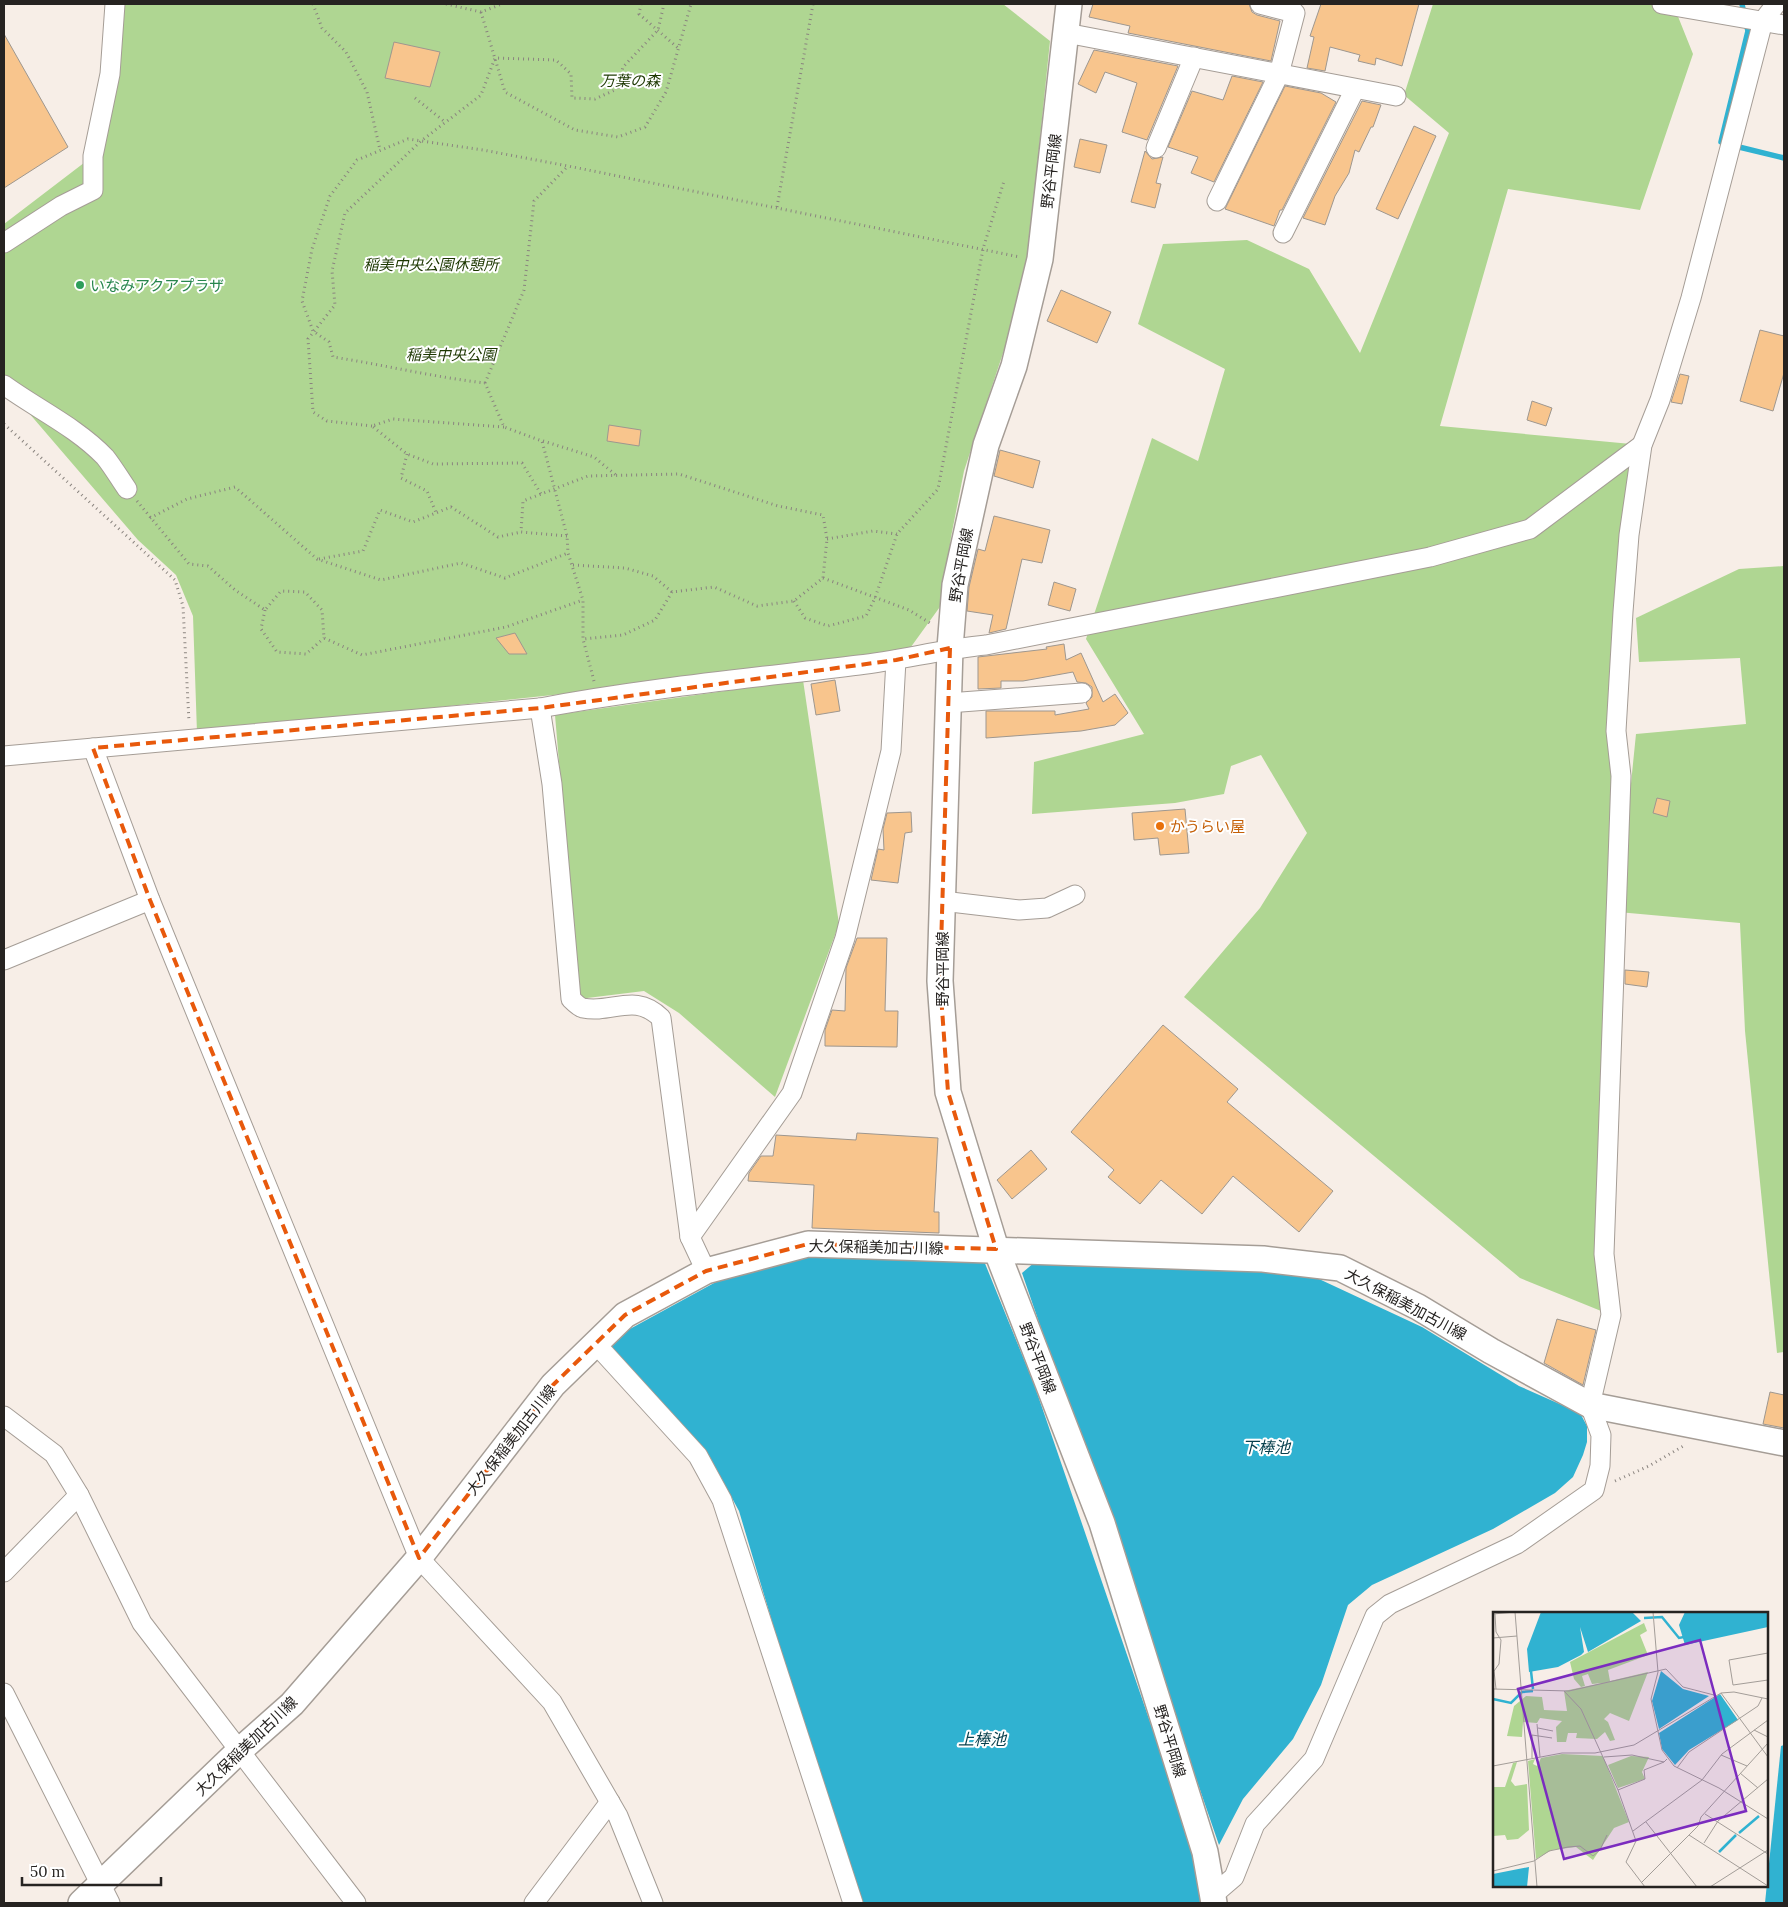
<svg xmlns="http://www.w3.org/2000/svg" width="1788" height="1907" font-family="Lora,'Noto Sans JP',serif">
<rect width="100%" height="100%" fill="#f7eee7"/>
<g fill="#afd692">
<polygon points="115,4 1003,4 1050,41 1030,236 1032,259 1024,271 1005,347 964,471 951,537 942,604 908,651 600,690 197,733 193,616 176,575 138,540 4,384 4,224 93,156"/>
<polygon points="1433,4 1673,4 1693,54 1640,210 1508,189 1440,426 1642,445 1621,647 1611,1315 1520,1278 1184,997 1260,908 1307,833 1261,755 1231,766 1224,794 1175,803 1032,814 1034,762 1144,734 1086,639 1152,438 1198,461 1225,369 1138,324 1163,244 1247,240 1309,269 1360,353 1449,133 1404,95"/>
<polygon points="1784,566 1784,1352 1777,1353 1745,1031 1740,923 1618,912 1636,734 1746,724 1740,658 1639,662 1636,618 1739,569"/>
<polygon points="803,680 839,924 775,1097 679,1013 644,991 579,999 555,715"/>
</g>
<g fill="#30b2d1">
<polygon points="825,1250 984,1261 1034,1384 1194,1850 1202,1903 862,1903 788,1675 739,1511 707,1452 611,1346 628,1330 736,1271"/>
<polygon points="1035,1262 1249,1270 1319,1279 1422,1327 1519,1386 1580,1413 1587,1426 1587,1442 1583,1455 1573,1477 1555,1493 1493,1529 1372,1585 1348,1605 1321,1685 1293,1739 1243,1799 1219,1845 1022,1273"/>
<polygon points="1784,1745 1784,1903 1765,1903 1781,1746"/>
</g>
<g fill="none" stroke-linecap="round" stroke-linejoin="round">
<g stroke="#30b2d1" stroke-width="5.5">
<polyline points="1742,4 1744,14"/>
<polyline points="1721,142 1748,31 1746,23"/>
<polyline points="1739,147 1784,158"/>
</g>
</g>
<g fill="#f8c58d" stroke="#9e978f">
<polygon points="1093,4 1249,4 1252,12 1257,15 1280,21 1271,61 1128,33 1130,26 1089,17"/>
<polygon points="1321,4 1419,4 1402,66 1376,58 1375,65 1358,61 1360,55 1330,47 1325,71 1307,68 1314,37 1310,36"/>
<polygon points="4,34 68,147 4,188"/>
<polygon points="394,42 440,52 430,87 385,78"/>
<polygon points="1094,50 1178,66 1147,140 1122,132 1137,83 1105,72 1096,93 1078,84"/>
<polygon points="1232,76 1263,82 1214,182 1191,173 1198,157 1168,147 1192,91 1223,100"/>
<polygon points="1285,86 1321,93 1336,102 1282,210 1280,210 1274,226 1225,209"/>
<polygon points="1362,101 1381,105 1373,127 1371,127 1359,152 1355,150 1349,173 1335,196 1325,225 1303,218"/>
<polygon points="1414,126 1436,136 1398,219 1376,209"/>
<polygon points="1080,139 1107,145 1100,173 1074,167"/>
<polygon points="1145,151 1152,159 1163,157 1156,183 1161,184 1155,208 1131,202"/>
<polygon points="1061,290 1111,312 1097,343 1047,321"/>
<polygon points="1760,330 1784,336 1784,373 1773,411 1740,401"/>
<polygon points="1680,374 1689,376 1682,404 1671,402"/>
<polygon points="1532,401 1552,408 1546,426 1527,420"/>
<polygon points="609,425 641,430 639,446 607,441"/>
<polygon points="1000,450 1040,461 1033,488 994,476"/>
<polygon points="994,516 1050,530 1042,563 1022,559 1006,629 989,633 993,615 967,611 969,587 978,549 985,551"/>
<polygon points="1054,582 1076,589 1070,611 1048,605"/>
<polygon points="515,633 527,654 509,654 496,638"/>
<polygon points="1064,644 1066,660 1081,653 1103,702 1115,694 1128,713 1115,725 1081,731 986,738 986,711 1055,711 1055,715 1089,709 1086,703 1092,697 1092,687 1086,683 1077,682 1073,672 1023,681 1001,681 1001,688 978,689 978,657 1047,649 1046,647"/>
<polygon points="835,680 840,711 816,715 811,684"/>
<polygon points="1657,798 1670,801 1667,817 1653,813"/>
<polygon points="1185,809 1189,853 1160,855 1158,838 1134,840 1132,813"/>
<polygon points="911,812 912,832 905,833 898,883 871,880 878,849 884,850 883,829 887,813"/>
<polygon points="857,938 887,938 885,1011 898,1011 897,1047 825,1046 825,1030 832,1010 845,1011 846,968"/>
<polygon points="1625,970 1649,972 1647,987 1625,984"/>
<polygon points="1163,1025 1238,1089 1227,1102 1333,1191 1299,1232 1233,1176 1202,1214 1161,1180 1140,1204 1108,1177 1114,1170 1071,1132"/>
<polygon points="857,1133 938,1138 934,1212 939,1212 939,1233 812,1228 814,1185 748,1181 749,1173 761,1156 773,1156 776,1135 856,1140"/>
<polygon points="1031,1150 1047,1169 1012,1199 997,1180"/>
<polygon points="1557,1319 1596,1330 1583,1385 1544,1363"/>
<polygon points="1770,1392 1784,1395 1784,1428 1763,1424"/>
</g>
<g fill="none" stroke-linecap="round" stroke-linejoin="round">
<g stroke="#a59d96" stroke-width="21">
<g id="minor">
<polyline points="1662,4 1784,25"/>
<polyline points="1066,33 1396,96"/>
<polyline points="1156,148 1194,57"/>
<polyline points="1217,201 1279,74 1295,13 1260,4"/>
<polyline points="1283,233 1355,89"/>
<polyline points="4,243 61,206 93,190 93,156 110,74 115,4"/>
<path d="M4 385C37 409 76 427 105 457 113 467 120 479 127 489"/>
<polyline points="948,703 1082,693"/>
<path d="M540 708 552 784 571 999C574 1002 579 1007 583 1008 612 1014 635 992 661 1018L690 1237"/>
<polyline points="93,748 150,900 419,1558 552,1702 618,1816 653,1903"/>
<path d="M4 756 540 708C646 688 753 678 859 665 902 660 943 649 986 645L1430 557 1530 529 1642 445"/>
<polyline points="942,901 1019,910 1047,908 1075,895"/>
<polyline points="4,960 150,900"/>
<polyline points="706,1271 690,1237 792,1093 845,938 891,751 896,660"/>
<polyline points="595,1343 698,1456 722,1500 853,1903"/>
<polyline points="4,1416 54,1454 79,1495 142,1623 356,1903"/>
<polyline points="4,1572 79,1495"/>
<polyline points="4,1693 110,1903"/>
<polyline points="1213,1895 1234,1877 1255,1824 1314,1759 1375,1616 1390,1604 1517,1544 1594,1490 1600,1466 1601,1435 1590,1405 1611,1315 1604,1254 1621,776 1616,731 1623,612 1629,535 1642,445 1660,400 1691,298 1763,21 1776,4"/>
<polyline points="534,1903 610,1802"/>
</g>
</g>
<g stroke="#a59d96" stroke-width="28">
<g id="major">
<polyline points="1069,4 1040,259 1014,366 986,445 955,585 950,648 940,981 948,1092 996,1249 1102,1523 1205,1852 1214,1903"/>
<polyline points="81,1903 239,1751 292,1704 419,1558 553,1385 625,1315 706,1271 808,1244 1263,1259 1340,1268 1418,1307 1491,1351 1590,1405 1784,1443"/>
</g>
</g>
<g stroke="#8a847f" stroke-width="3" stroke-dasharray="1 4" stroke-linecap="butt">
<polyline points="313,4 322,28 346,52 367,92 380,150"/>
<polyline points="446,4 481,12 502,4"/>
<polyline points="641,4 639,14 678,48"/>
<polyline points="481,12 505,92 575,130 618,137 645,127 666,92 691,4"/>
<polyline points="415,98 445,122"/>
<polyline points="777,207 813,4"/>
<polyline points="485,383 524,290 534,201 568,166"/>
<polyline points="4,424 175,580 183,606 189,722"/>
<polyline points="372,426 327,421 313,412 308,339 335,305 332,271 345,213 421,141 481,95 495,58 556,60 571,74 572,98 595,99 617,89 623,67 658,30 664,4"/>
<polyline points="504,427 393,419 372,426 407,454 433,464 522,463 541,494"/>
<polyline points="543,441 594,457 617,476"/>
<polyline points="407,454 401,478 427,491 437,515"/>
<polyline points="137,501 189,564 208,566 235,590 265,610 281,591 305,592 322,610 324,638 362,655 506,627 583,600"/>
<polyline points="150,518 187,499 235,487 317,559 381,580 461,563 505,578 568,553"/>
<polyline points="567,536 521,532 523,501 588,476 679,474 778,506 823,515 827,539 823,578 794,601 757,606 714,587 672,592 655,620 623,635 583,639"/>
<polyline points="827,539 873,531 897,534"/>
<polyline points="319,559 363,551 380,510 413,522 451,507 498,537 521,532"/>
<polyline points="573,565 625,568 653,576 672,592"/>
<polyline points="823,578 909,610 930,623"/>
<polyline points="794,601 805,618 828,626 866,616 875,598 897,534 938,489 983,249 1004,181"/>
<polyline points="265,610 261,629 277,652 306,654 324,638"/>
<path d="M594 681 583 639V600L568 553 567 536 542 441 504 427 485 383C434 377 384 365 333 357L329 342 313 331 302 301 312 249 330 196 357 160 408 139 483 150 568 166 1020 257"/>
<polyline points="1615,1481 1649,1466 1685,1445"/>
</g>
<use href="#minor" stroke="#fff" stroke-width="19"/>
<use href="#major" stroke="#fff" stroke-width="25"/>
</g>
<path fill="none" stroke="#e8590c" stroke-width="4" stroke-dasharray="10 6" stroke-linejoin="round" d="M950 648 940 981 948 1092 996 1249 808 1244 706 1271 625 1315 553 1385 419 1558 150 900 93 748 540 708 896 660Z"/>
<circle fill="#2e9e5b" stroke="#fff" stroke-width="2" cx="80" cy="285" r="5"/>
<circle fill="#e8710a" stroke="#fff" stroke-width="2" cx="1160" cy="826" r="5"/>
<g text-anchor="middle" dominant-baseline="central" stroke-width="4" stroke-linejoin="round" paint-order="stroke">
<g font-size="15" font-style="italic" fill="#1c3700" stroke="#fff">
<text x="630" y="80">万葉の森</text>
<text x="431" y="264">稲美中央公園休憩所</text>
<text x="451" y="354">稲美中央公園</text>
</g>
<g font-size="15" fill="#262321" stroke="#fff">
<text transform="translate(1051 171) rotate(-83)">野谷平岡線</text>
<text transform="translate(961 565) rotate(-80)">野谷平岡線</text>
<text transform="translate(942 969) rotate(-90)">野谷平岡線</text>
<text transform="translate(876 1247) rotate(1)">大久保稲美加古川線</text>
<text transform="translate(1406 1304) rotate(28)">大久保稲美加古川線</text>
<text transform="translate(1038 1358) rotate(69)">野谷平岡線</text>
<text transform="translate(511 1440) rotate(-52)">大久保稲美加古川線</text>
<text transform="translate(1170 1741) rotate(73)">野谷平岡線</text>
<text transform="translate(246 1746) rotate(-44)">大久保稲美加古川線</text>
</g>
<g font-size="15" fill="#27864d" stroke="#fff" text-anchor="start">
<text x="90" y="285">いなみアクアプラザ</text>
</g>
<g font-size="15" fill="#c56008" stroke="#fff" text-anchor="start">
<text x="1170" y="826">かうらい屋</text>
</g>
<g font-size="16" font-style="italic" fill="#09414e" stroke="#fff">
<text x="1266" y="1447">下棒池</text>
<text x="982" y="1739">上棒池</text>
</g>
</g>
<g transform="translate(1493 1612)">
<rect width="275" height="275" fill="#f7eee7"/>
<path d="M151 11 154 19 147 23 155 43 115 58 117 69 155 60 136 109 117 101 111 107 115 110 122 128 117 129 112 120 104 127 83 126 84 121H75L73 130H64L63 115 69 109 47 106 44 111 30 110 29 125 14 124 21 94 33 84 49 85 51 98 74 99 71 79 109 71 99 72 95 62 89 64 92 74 88 75 81 67 77 50ZM69 142 110 144 136 210 121 216 100 248 83 235 59 238 43 247 35 149 42 147 40 152 44 154 48 146ZM138 144 156 145 149 160 152 167 125 176 115 153ZM24 150 18 169 22 174 34 172 36 218 25 227 14 228 12 223 0 224V175H12L20 151Z" fill="#afd692"/>
<path d="M48 0H139L148 9 95 40 87 15 91 40 88 43 65 55 36 60 34 37ZM192 0H275V15L192 33 186 13ZM168 59 190 77 216 84 166 117 159 89ZM227 82 245 108 196 138 182 153 169 137 166 121ZM36 255 34 275H0V262Z" fill="#30b2d1"/>
<path fill="none" stroke="#30b2d1" stroke-width="2.5" d="M151 6 169 5 186 26 191 25M38 59 40 77M0 87 18 91 29 80 40 79M246 221 266 204M226 240 243 223"/>
<path fill="none" stroke="#a39d98" stroke-width="1" d="M160 0 165 60 158 87 169 138 181 154 226 176 275 207M0 2 22 0 44 275M2 2 3 20 8 28 6 52 1 59 3 77M0 26 24 24M275 41 236 48 240 73 275 68M0 77 76 79 173 57 190 75 221 83M71 79 88 97 125 178 143 229 133 250 152 275M228 81 275 145M44 112 47 145M45 116 60 119M261 118 275 125M228 143 254 154M111 145 139 143 171 150 174 147M39 146V123L59 126M0 154 69 141H102L141 133 228 81 241 80 275 87M184 156 196 140 265 94 269 86M247 161 265 176M125 178 152 167 151 158 171 150M212 202 275 242M153 210 204 275M140 219 209 168 229 142 275 108M196 223 275 274M211 231 225 209 275 167M0 259 41 249 56 239 75 235 87 234 100 244 107 238 114 223M149 270 205 214 208 205 275 131M217 275 275 238"/>
<path fill="#7b2cbf" fill-opacity="0.15" stroke="#7b2cbf" stroke-width="2.5" d="M207 28 253 199 71 247 25 77Z"/>
<rect width="275" height="275" fill="none" stroke="#262321" stroke-width="2.5"/>
</g>
<rect width="1788" height="1907" fill="none" stroke="#262321" stroke-width="10"/>
<path d="M22 1877v8h139v-8" fill="none" stroke="#262321" stroke-width="2.5"/>
<text x="30" y="1877" font-size="15" fill="#262321" stroke="#ffffff" stroke-width="4" paint-order="stroke">50 m</text>
</svg>
